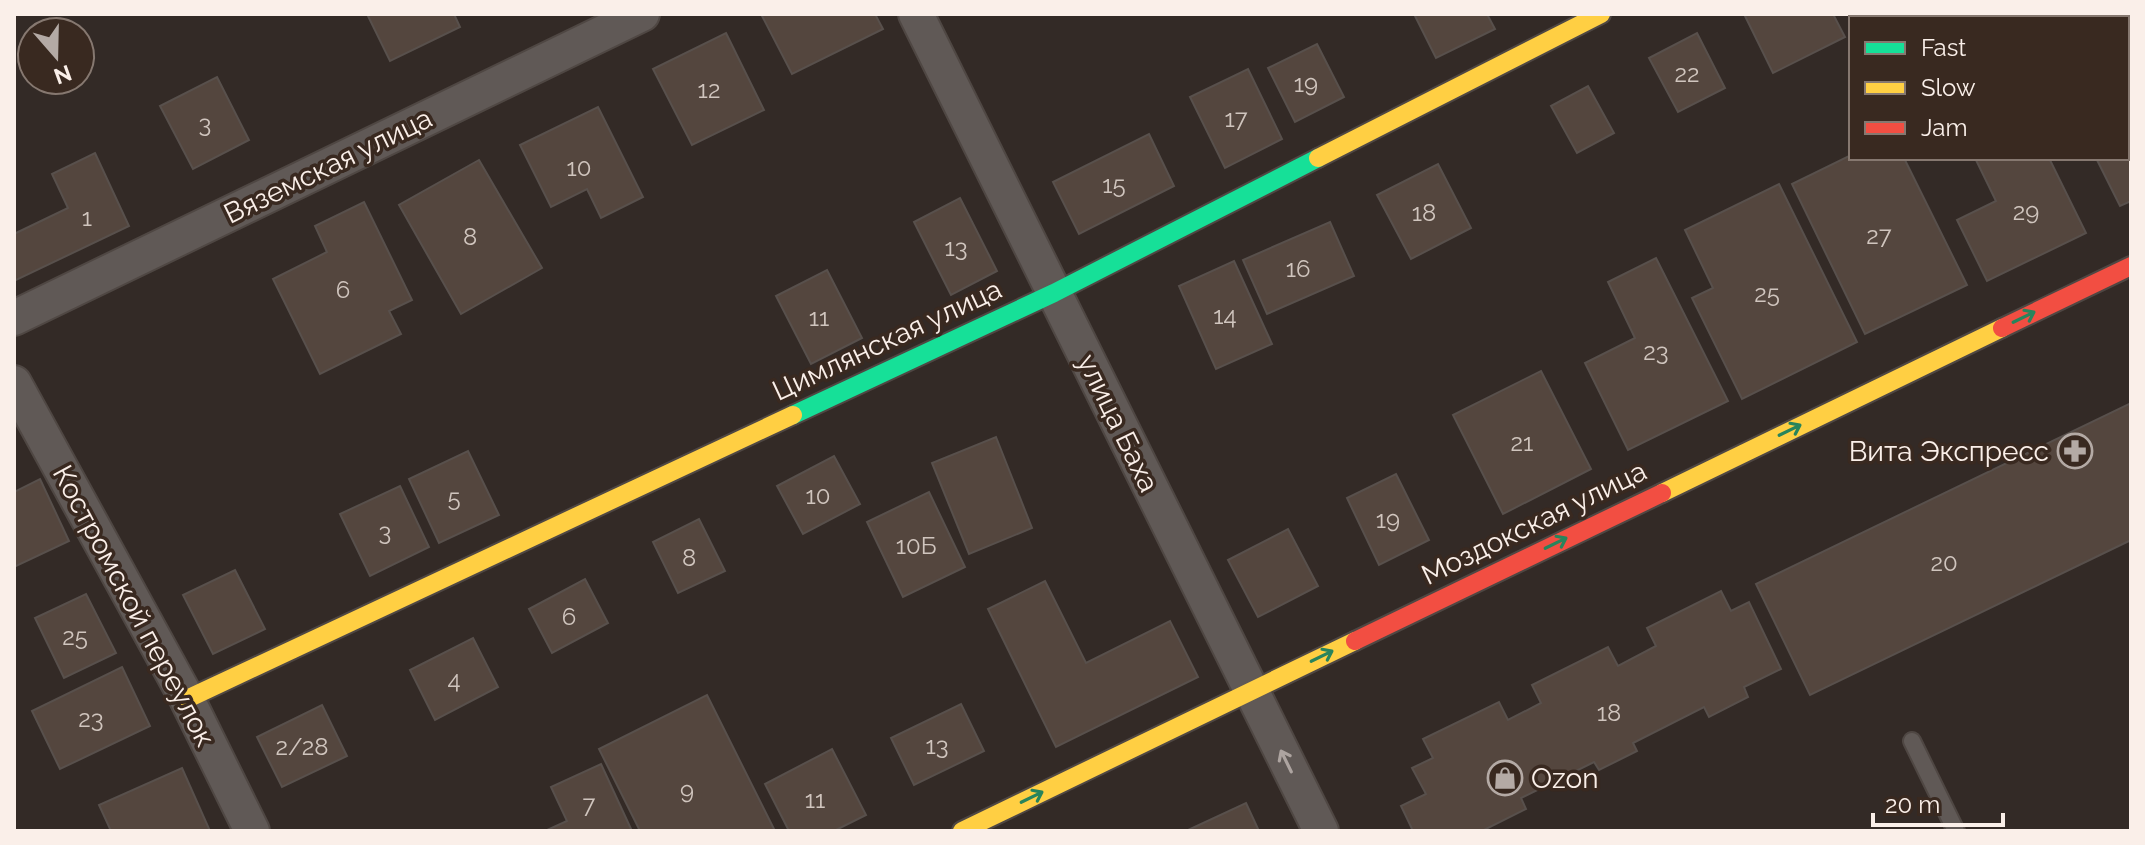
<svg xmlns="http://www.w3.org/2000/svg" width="2145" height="845" font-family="Raleway,sans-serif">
<rect width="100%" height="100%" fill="#332a26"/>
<g fill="#54463e" stroke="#58504c" stroke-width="2">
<polygon points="367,14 454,14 460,27 390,61"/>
<polygon points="761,14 875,14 883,29 792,74"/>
<polygon points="1414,14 1487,14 1495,29 1436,58"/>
<polygon points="1744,14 1833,14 1845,37 1773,73"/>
<polygon points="726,33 764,110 692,145 653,69"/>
<polygon points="1697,33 1725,88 1678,112 1649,58"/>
<polygon points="1317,44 1344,97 1295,122 1268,68"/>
<polygon points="1248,69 1282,139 1225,168 1190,97"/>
<polygon points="217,77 249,140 193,169 160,106"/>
<polygon points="1588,86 1614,133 1577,153 1551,106"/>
<polygon points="598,107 643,197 601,218 587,189 551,207 520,145"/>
<polygon points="2131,111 2131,201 2120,206 2096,158 2127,158 2127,113"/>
<polygon points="1149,134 1174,186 1079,234 1053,182"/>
<polygon points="95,153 129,226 14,281 14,234 68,208 52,174"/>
<polygon points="1851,155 1851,158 1904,158 1967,285 1865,334 1792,184"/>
<polygon points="1975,158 2049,158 2086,233 1987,281 1957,220 1996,201"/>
<polygon points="479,160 542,268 461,314 399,205"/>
<polygon points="1438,164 1471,228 1411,259 1377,195"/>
<polygon points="1779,184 1857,342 1742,399 1692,298 1713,288 1685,230"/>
<polygon points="960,198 997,271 951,295 914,222"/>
<polygon points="364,202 412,300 389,311 401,334 320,374 273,279 327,252 315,226"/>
<polygon points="1330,222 1354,276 1267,314 1243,260"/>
<polygon points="1656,258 1728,401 1628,450 1585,363 1635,338 1608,282"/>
<polygon points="1234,261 1272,344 1216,369 1179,286"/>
<polygon points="827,270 862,338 811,364 776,296"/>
<polygon points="1541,371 1591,469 1503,514 1453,415"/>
<polygon points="2131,403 2131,540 1810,695 1756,584"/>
<polygon points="996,437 1032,528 969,554 932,463"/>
<polygon points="468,451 499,515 439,543 409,479"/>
<polygon points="834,456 860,504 803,534 777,486"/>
<polygon points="1396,474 1429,540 1379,565 1347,498"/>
<polygon points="40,479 69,541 14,567 14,492"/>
<polygon points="400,486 429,547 370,576 340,514"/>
<polygon points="929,492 965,567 903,597 867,522"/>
<polygon points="699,519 725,571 678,593 653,542"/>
<polygon points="1288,529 1318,586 1258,617 1228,560"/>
<polygon points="235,570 265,629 213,654 183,595"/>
<polygon points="585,579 608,623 552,653 529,609"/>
<polygon points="1045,581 1086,663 1170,621 1198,677 1056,747 988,609"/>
<polygon points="1721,591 1731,611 1749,602 1781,669 1744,687 1748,697 1709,717 1704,707 1633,743 1637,751 1599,770 1594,762 1521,798 1526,809 1482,831 1413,831 1401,806 1426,794 1412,768 1433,758 1423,739 1499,702 1508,720 1541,703 1532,685 1608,647 1618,666 1656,646 1647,628"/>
<polygon points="86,594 116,653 64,678 35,618"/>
<polygon points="473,638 498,687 435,720 410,670"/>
<polygon points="122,667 150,726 60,769 32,711"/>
<polygon points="707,695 775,831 640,831 599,749"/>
<polygon points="961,704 984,751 914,785 891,738"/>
<polygon points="322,705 347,756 282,787 257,737"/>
<polygon points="832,749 866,815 834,831 789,831 765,784"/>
<polygon points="601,764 632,831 545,831 567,821 551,787"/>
<polygon points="182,768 210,831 111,831 99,805"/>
<polygon points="1246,803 1259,831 1186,831"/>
</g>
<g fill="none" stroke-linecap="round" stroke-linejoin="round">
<g stroke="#4f4743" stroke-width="20">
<polyline id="lane" points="1912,741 1956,831"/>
</g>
<g stroke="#4f4743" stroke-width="38">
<g id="street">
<polyline points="916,14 1321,831"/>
<polyline points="14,318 642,14"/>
<polyline points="14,383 187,699 252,831"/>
</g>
</g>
<g stroke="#4f4743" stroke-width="22">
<polyline id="fast" points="793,415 1054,293 1318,158"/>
</g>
<g stroke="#4f4743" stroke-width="22">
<g id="slow">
<polyline points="1318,158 1601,14"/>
<polyline points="1662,493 2002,328"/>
<polyline points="187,699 793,415"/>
<polyline points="962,831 1355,641"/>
</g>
</g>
<g stroke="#4f4743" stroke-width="22">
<g id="jam">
<polyline points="2002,328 2131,266"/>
<polyline points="1355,641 1662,493"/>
</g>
</g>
<use href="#lane" stroke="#605956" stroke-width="16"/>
<use href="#street" stroke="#605956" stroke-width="34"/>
<use href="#fast" stroke="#16e098" stroke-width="18"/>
<use href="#slow" stroke="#ffcf43" stroke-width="18"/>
<use href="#jam" stroke="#f24e42" stroke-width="18"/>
</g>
<defs><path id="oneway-shaft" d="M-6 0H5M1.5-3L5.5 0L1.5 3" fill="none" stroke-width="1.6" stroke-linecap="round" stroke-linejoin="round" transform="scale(2)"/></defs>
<g stroke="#28845c">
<use href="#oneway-shaft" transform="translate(2024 317) rotate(-26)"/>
<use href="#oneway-shaft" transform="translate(1790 430) rotate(-26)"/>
<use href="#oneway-shaft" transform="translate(1556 543) rotate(-26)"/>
<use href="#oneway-shaft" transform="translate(1322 656) rotate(-26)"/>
<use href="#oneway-shaft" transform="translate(1032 797) rotate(-26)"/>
</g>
<use stroke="#ada4a0" href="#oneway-shaft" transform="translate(1286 761) rotate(-116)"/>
<defs>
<g id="pharmacy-ring" transform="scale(1.8)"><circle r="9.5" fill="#392920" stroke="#b4aaa5" stroke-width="1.5"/><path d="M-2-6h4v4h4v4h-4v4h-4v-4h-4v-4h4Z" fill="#b4aaa5"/></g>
<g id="shop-ring" transform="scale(1.8)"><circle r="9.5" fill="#392920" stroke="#b4aaa5" stroke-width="1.5"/><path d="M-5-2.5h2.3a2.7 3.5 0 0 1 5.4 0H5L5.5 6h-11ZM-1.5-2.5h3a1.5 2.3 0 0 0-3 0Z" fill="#b4aaa5"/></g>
</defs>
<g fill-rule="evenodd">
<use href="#pharmacy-ring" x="2075" y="451"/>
<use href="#shop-ring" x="1505" y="778"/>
</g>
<g text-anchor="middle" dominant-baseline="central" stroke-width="7" stroke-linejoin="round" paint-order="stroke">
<g font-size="24" fill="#d0c5be">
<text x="1687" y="73">22</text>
<text x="1306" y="83">19</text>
<text x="709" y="89">12</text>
<text x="1236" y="118">17</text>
<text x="205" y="123">3</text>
<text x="579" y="167">10</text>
<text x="1114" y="184">15</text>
<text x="2026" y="211">29</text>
<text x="1424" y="212">18</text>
<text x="87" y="217">1</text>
<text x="1879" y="235">27</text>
<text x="470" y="236">8</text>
<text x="956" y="247">13</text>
<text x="1298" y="268">16</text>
<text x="343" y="289">6</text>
<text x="1767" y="293">25</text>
<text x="1225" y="315">14</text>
<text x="819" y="317">11</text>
<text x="1656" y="351">23</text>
<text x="1522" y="442">21</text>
<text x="818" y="495">10</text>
<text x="454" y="497">5</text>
<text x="1388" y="519">19</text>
<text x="385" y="531">3</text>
<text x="916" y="545">10Б</text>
<text x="689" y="557">8</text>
<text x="1944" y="562">20</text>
<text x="569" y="616">6</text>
<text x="75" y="636">25</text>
<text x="454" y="679">4</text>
<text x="1609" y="712">18</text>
<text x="91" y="718">23</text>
<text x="937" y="745">13</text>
<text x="302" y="746">2/28</text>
<text x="687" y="790">9</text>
<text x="815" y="799">11</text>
<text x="589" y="804">7</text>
</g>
<g font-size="28" fill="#faefe9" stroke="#392920">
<text transform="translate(328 166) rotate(-26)">Вяземская улица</text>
<text transform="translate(887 340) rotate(-25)">Цимлянская улица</text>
<text transform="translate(1118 423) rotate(64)">улица Баха</text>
<text transform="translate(1534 523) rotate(-26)">Моздокская улица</text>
<text transform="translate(134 606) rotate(62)">Костромской переулок</text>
</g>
<g font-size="28" fill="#faefe9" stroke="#392920" text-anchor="end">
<text x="2049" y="451">Вита Экспресс</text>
<text x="1531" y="778" text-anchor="start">Ozon</text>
</g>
</g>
<rect width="2145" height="845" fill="none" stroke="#faefe9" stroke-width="32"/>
<rect x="1849" y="16" width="280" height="144" fill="#392920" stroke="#867870" stroke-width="2"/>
<rect x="1865" y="42" width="40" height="12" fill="#16e098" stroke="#867870" stroke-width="2"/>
<text x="1921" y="56" font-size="24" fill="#faefe9">Fast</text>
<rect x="1865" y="82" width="40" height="12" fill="#ffcf43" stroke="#867870" stroke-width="2"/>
<text x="1921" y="96" font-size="24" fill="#faefe9">Slow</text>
<rect x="1865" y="122" width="40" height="12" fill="#f24e42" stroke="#867870" stroke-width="2"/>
<text x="1921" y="136" font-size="24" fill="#faefe9">Jam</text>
<g transform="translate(56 56) rotate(160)"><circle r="38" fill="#392920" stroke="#867870" stroke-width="2"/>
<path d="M0-6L14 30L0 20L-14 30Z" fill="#b4aaa5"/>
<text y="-12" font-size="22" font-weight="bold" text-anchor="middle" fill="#faefe9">N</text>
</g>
<path d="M1873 813v12h130v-12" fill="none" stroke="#faefe9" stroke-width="4"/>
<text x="1885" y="813" font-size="24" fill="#faefe9" stroke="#392920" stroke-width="6" paint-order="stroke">20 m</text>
</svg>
